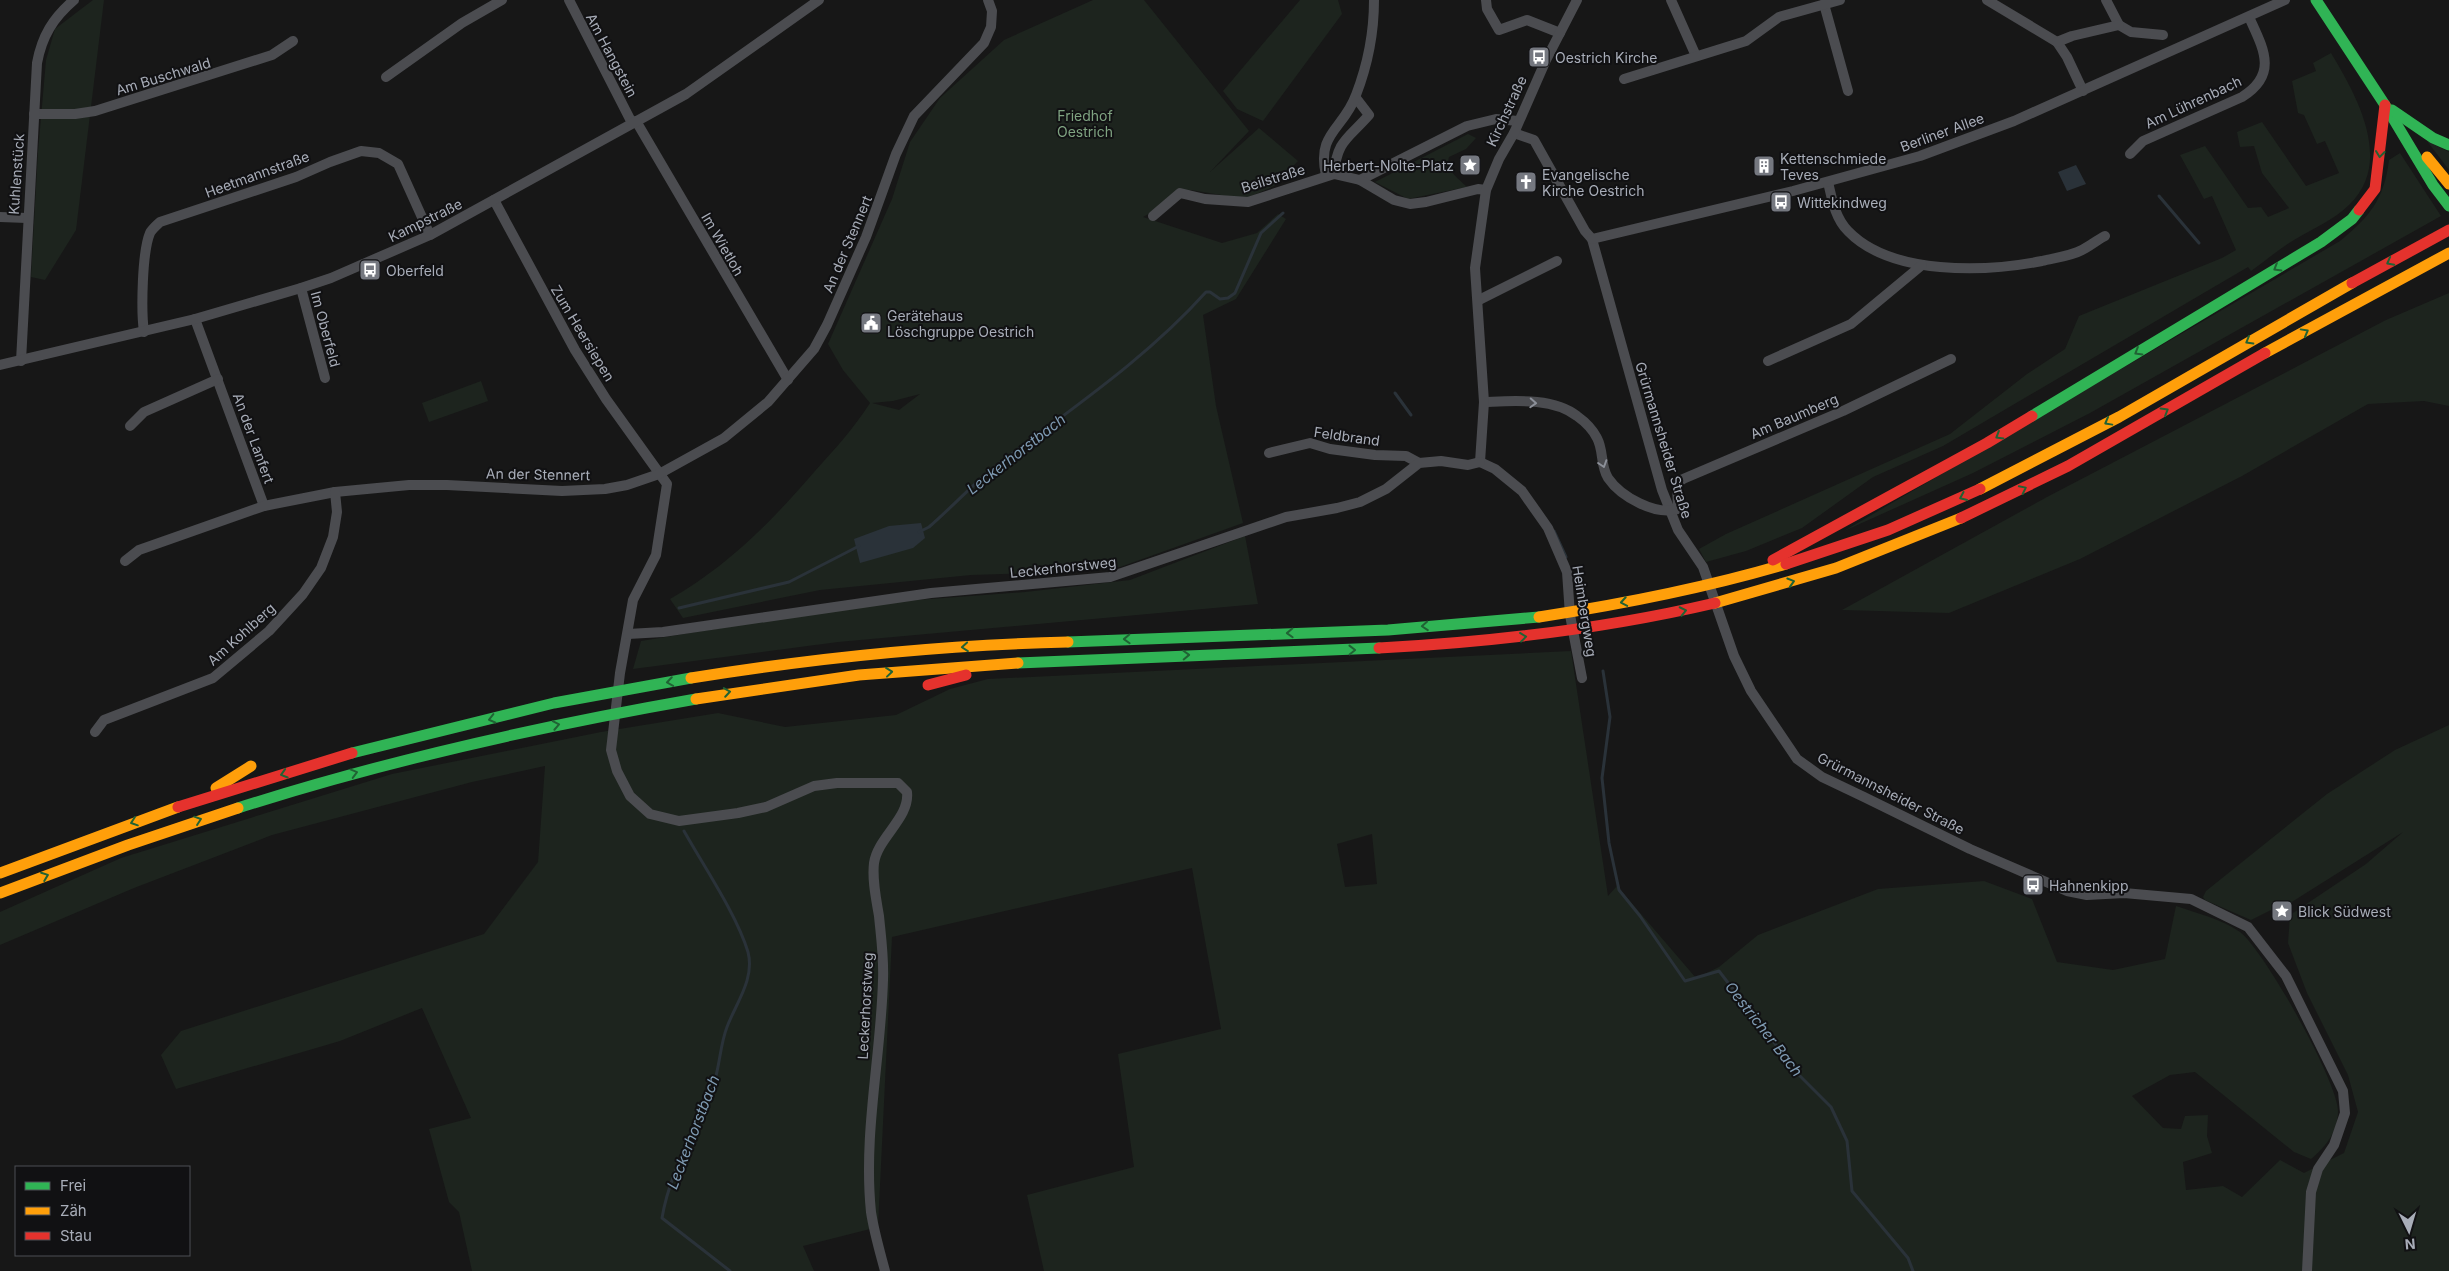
<svg xmlns="http://www.w3.org/2000/svg" width="2449" height="1271" font-family="Inter,sans-serif">
<rect width="100%" height="100%" fill="#171717"/>
<g fill="#1d241e" fill-rule="evenodd">
<polygon points="93,0 104,0 76,230 45,280 31,277 38,152 46,60 55,29"/>
<path d="M1093 0H1144L1249 131 1210 172 1259 128 1298 161 1274 186 1245 199 1191 190 1143 217 1222 243 1257 233 1278 214 1286 219 1236 299 1203 315 1216 406 1243 523 1120 567 1039 573 971 575 820 590 683 618 670 599C728 566 772 521 815 471 835 449 854 428 870 403L843 370 828 344 892 199 910 142 940 98 1004 40ZM920 394 899 410 872 403 893 401Z"/>
<polygon points="1300,0 1338,0 1342,14 1263,121 1237,109 1223,91"/>
<path d="M2331 53C2357 96 2394 162 2349 205 2334 220 2312 229 2294 240 2279 249 2265 261 2251 271L2248 267 1943 446 1873 477 1802 528 1746 551 1706 562 1699 549 1726 534 1950 434 2027 374 2065 349 2079 316 2222 258 2236 250 2212 196 2204 199 2180 155 2205 146 2248 208 2261 207 2268 217 2289 208 2262 173 2254 146 2240 147 2237 132 2262 122 2306 186 2339 173 2325 141 2317 144 2304 115 2298 113 2292 81 2316 71 2313 63Z"/>
<path d="M1468 134 1476 138 1466 149 1449 157C1445 170 1458 178 1467 187L1408 199 1375 182Z"/>
<polygon points="2427,141 2449,152 2449,170"/>
<path d="M2400 153 2441 216 2090 413 1973 473 1844 531 2340 241C2370 216 2384 200 2389 160Z"/>
<polygon points="2449,293 2449,406 2424,401 2368,404 2242,476 2080,559 1949,613 1842,610 2047,497 2386,320"/>
<polygon points="481,381 488,401 429,422 422,403"/>
<polygon points="1245,536 1258,604 838,642 633,669 641,641 876,603 1025,592 1130,580"/>
<path d="M1571 651 1608 896 1617 886 1696 978 1719 967 1758 935 1878 889 1984 881 2032 899 2057 962 2113 970 2165 959 2176 906C2196 913 2222 919 2240 932 2264 950 2338 1082 2338 1111 2338 1131 2326 1147 2311 1159L2294 1152 2195 1072 2170 1075 2132 1096 2163 1128 2181 1129 2185 1116 2208 1115 2207 1136 2212 1153 2183 1162 2186 1190 2223 1186 2242 1197 2280 1160 2304 1173 2344 1153 2358 1112 2348 1075 2307 993 2288 943 2290 915 2366 864 2403 832 2287 905 2277 907 2251 920 2205 900 2203 897 2206 891 2327 794 2395 750 2449 725V1271H1044L1027 1195 1134 1167 1118 1054 1221 1029 1192 868 892 937 878 1227 803 1246 814 1271H472L459 1212 449 1202 429 1129 471 1118 422 1008 340 1041 176 1089 161 1055 181 1031 484 934 538 862 545 766 472 782 272 835 134 888 0 945V912L121 858 392 774 601 732 718 713 785 727 896 715 950 689 988 679ZM1372 834 1377 884 1345 887 1337 844Z"/>
</g>
<g fill="#2a3239">
<polygon points="2076,165 2086,184 2067,191 2058,172"/>
<polygon points="921,523 925,538 913,548 860,563 854,539 889,526"/>
</g>
<g fill="none" stroke-linecap="round" stroke-linejoin="round">
<g stroke="#2a3239" stroke-width="3">
<polyline points="2159,196 2199,243"/>
<polyline points="1395,393 1411,415"/>
<polyline points="1554,531 1566,557"/>
<path d="M919 532 929 527C951 508 972 485 996 466 1068 411 1145 360 1206 292H1210L1220 299 1228 298 1235 293 1261 233 1283 213"/>
<polyline points="679,608 789,582 859,546"/>
<polyline points="1603,671 1610,717 1602,778 1609,843 1619,890 1640,916 1685,981 1719,971 1799,1075 1831,1107 1847,1141 1852,1191 1908,1258 1913,1271"/>
<path d="M684 831C703 865 737 915 748 952 755 979 736 1003 727 1027 720 1045 720 1065 714 1083 698 1128 670 1169 662 1218L730 1271"/>
</g>
<g stroke="#4b4c50" stroke-width="10">
<polyline points="569,0 632,123"/>
<polyline points="1486,0 1487,9 1499,30 1527,20 1560,33"/>
<polyline points="1671,0 1696,56"/>
<polyline points="1987,0 2057,42 2067,57 2083,91"/>
<polyline points="2106,0 2119,25 2131,32 2163,35"/>
<polyline points="1824,4 1848,91"/>
<polyline points="2057,42 2072,36 2119,25"/>
<polyline points="386,77 462,23 502,0"/>
<polyline points="1624,79 1746,41 1779,17 1840,0"/>
<polyline points="34,114 75,114 95,111 272,55 293,41"/>
<polyline points="636,121 788,380"/>
<polyline points="1514,133 1534,140 1585,231 1592,239 1662,490 1678,530 1703,567 1734,656 1751,691 1797,759 1822,777 1864,797 1970,849 2067,891 2087,895 2124,893 2191,899 2248,927 2286,976 2343,1091 2345,1113 2334,1145 2318,1169 2311,1192 2307,1271"/>
<path d="M2130 154 2143 141 2242 97C2279 74 2263 48 2249 17"/>
<path d="M1334 174C1337 140 1348 139 1369 115L1356 98"/>
<path d="M1326 175C1316 133 1344 129 1356 95 1368 64 1374 33 1374 0"/>
<polyline points="1360,180 1467,126 1496,119 1518,121"/>
<path d="M1828 182C1832 199 1835 218 1848 231 1891 276 1986 272 2042 261 2054 258 2071 256 2082 250 2090 246 2097 240 2105 236"/>
<path d="M494 200 575 350 606 399 667 484 656 555 633 600 620 673 611 750 617 771 630 796 650 814 679 821 738 813 766 807 814 786 837 783H898L907 792C910 818 878 837 874 863 872 880 876 898 879 916 881 937 884 958 883 980 881 1057 863 1134 871 1212 874 1232 880 1252 885 1271"/>
<polyline points="1153,216 1180,193 1205,199 1248,202 1334,174 1360,180 1394,200 1410,204 1426,202 1478,189 1486,190"/>
<polyline points="0,217 27,218"/>
<polyline points="1592,239 1793,191 1920,156 2014,121 2285,0"/>
<polyline points="301,288 325,378"/>
<polyline points="1479,300 1557,261"/>
<polyline points="195,319 264,506"/>
<path d="M144 332C141 311 142 252 150 233 152 229 157 225 160 222L296 177 330 162 361 151 379 153 398 164 430 235"/>
<path d="M21 361 37 63C42 36 53 18 74 0"/>
<polyline points="1768,361 1851,324 1922,265"/>
<polyline points="0,365 195,319 301,288 331,278 430,235 686,94 819,0"/>
<path d="M1484 402C1512 401 1553 397 1577 416 1584 421 1593 430 1597 438 1604 451 1600 465 1608 478 1621 497 1656 516 1678 509L1677 483 1683 479 1843 411 1951 359"/>
<polyline points="130,426 144,412 218,379"/>
<polyline points="1269,453 1310,443 1330,449 1375,455 1406,456 1419,463"/>
<polyline points="1480,462 1484,402 1475,268 1486,190 1499,159 1514,133 1546,60 1577,0"/>
<polyline points="1480,462 1495,469 1522,491 1548,528 1567,572 1570,615 1582,678"/>
<polyline points="125,561 139,550 264,506 335,492 409,485 447,485 562,491 605,489 627,485 659,474 724,438 768,402 814,349 827,325 866,237 896,154 914,116 984,43 991,27 992,11 988,0"/>
<polyline points="628,634 663,632 931,593 1110,577 1286,517 1337,508 1360,502 1386,489 1419,463 1441,461 1468,465 1480,462"/>
<polyline points="95,732 104,720 213,678 269,631 303,594 321,568 333,537 337,512 335,492"/>
</g>
<g stroke="#30b455" stroke-width="11">
<polyline points="2316,0 2385,105 2433,185 2449,206"/>
<polyline points="2392,110 2433,138 2449,145"/>
<polyline points="2032,416 2321,242 2352,219 2359,210"/>
<polyline points="1068,642 1388,630 1539,617"/>
<polyline points="1018,663 1379,648"/>
<polyline points="352,753 554,703 691,678"/>
<path d="M238 808C388 760 541 726 696 699"/>
</g>
<g stroke="#ff9f0a" stroke-width="11">
<polyline points="2427,157 2449,184"/>
<polyline points="2265,353 2449,253"/>
<polyline points="1980,489 2119,417 2352,283"/>
<polyline points="1715,603 1836,568 1961,518"/>
<path d="M1539 617C1623 604 1705 588 1786 564"/>
<path d="M691 678C815 658 942 645 1068 642"/>
<polyline points="696,699 859,675 1018,663"/>
<polyline points="216,788 251,766"/>
<polyline points="0,873 178,807"/>
<polyline points="0,893 128,845 238,808"/>
</g>
<g stroke="#e5322d" stroke-width="11">
<polyline points="2359,210 2375,189 2385,105"/>
<polyline points="2352,283 2449,230"/>
<polyline points="1961,518 2068,466 2265,353"/>
<polyline points="1773,560 1987,443 2032,416"/>
<polyline points="1786,564 1888,530 1980,489"/>
<path d="M1379 648C1492 642 1604 629 1715 603"/>
<polyline points="928,685 966,675"/>
<polyline points="178,807 352,753"/>
</g>
</g>
<defs><path id="oneway-chevron" d="M-2-3.5L2.5 0L-2 3.5" fill="none" stroke-width="1.6" stroke-linecap="round" stroke-linejoin="round" transform="scale(1.25)"/></defs>
<g stroke="#206234">
<use href="#oneway-chevron" transform="translate(2380 154) rotate(97)"/>
<use href="#oneway-chevron" transform="translate(2390 262) rotate(152)"/>
<use href="#oneway-chevron" transform="translate(2277 268) rotate(149)"/>
<use href="#oneway-chevron" transform="translate(2305 332) rotate(-29)"/>
<use href="#oneway-chevron" transform="translate(2249 341) rotate(150)"/>
<use href="#oneway-chevron" transform="translate(2138 352) rotate(149)"/>
<use href="#oneway-chevron" transform="translate(2165 411) rotate(-31)"/>
<use href="#oneway-chevron" transform="translate(2108 422) rotate(151)"/>
<use href="#oneway-chevron" transform="translate(1999 436) rotate(149)"/>
<use href="#oneway-chevron" transform="translate(2023 489) rotate(-26)"/>
<use href="#oneway-chevron" transform="translate(1963 497) rotate(156)"/>
<use href="#oneway-chevron" transform="translate(1791 582) rotate(-17)"/>
<use href="#oneway-chevron" transform="translate(1624 602) rotate(170)"/>
<use href="#oneway-chevron" transform="translate(1683 611) rotate(-12)"/>
<use href="#oneway-chevron" transform="translate(1425 626) rotate(176)"/>
<use href="#oneway-chevron" transform="translate(1290 633) rotate(178)"/>
<use href="#oneway-chevron" transform="translate(1523 637) rotate(-7)"/>
<use href="#oneway-chevron" transform="translate(1127 639) rotate(178)"/>
<use href="#oneway-chevron" transform="translate(965 647) rotate(175)"/>
<use href="#oneway-chevron" transform="translate(1352 650) rotate(-1)"/>
<use href="#oneway-chevron" transform="translate(1186 655) rotate(-2)"/>
<use href="#oneway-chevron" transform="translate(889 672) rotate(-6)"/>
<use href="#oneway-chevron" transform="translate(670 682) rotate(171)"/>
<use href="#oneway-chevron" transform="translate(727 692) rotate(-9)"/>
<use href="#oneway-chevron" transform="translate(492 719) rotate(166)"/>
<use href="#oneway-chevron" transform="translate(556 725) rotate(-11)"/>
<use href="#oneway-chevron" transform="translate(354 773) rotate(-15)"/>
<use href="#oneway-chevron" transform="translate(284 774) rotate(163)"/>
<use href="#oneway-chevron" transform="translate(198 820) rotate(-19)"/>
<use href="#oneway-chevron" transform="translate(134 822) rotate(161)"/>
<use href="#oneway-chevron" transform="translate(45 876) rotate(-21)"/>
</g>
<g stroke="#8c9099">
<use href="#oneway-chevron" transform="translate(1533 403) rotate(3)"/>
<use href="#oneway-chevron" transform="translate(1603 464) rotate(72)"/>
</g>
<defs>
<g id="bus-square" transform="scale(1.125)"><rect x="-9" y="-9" width="18" height="18" rx="4" fill="#757880" stroke="#111113"/><path d="M-5-6H5V4H4V6H2V4H-2V6H-4V4H-5ZM-3.5-4V0h7V-4ZM-3.5 1.2v1.5H-2V1.2ZM2 1.2v1.5H3.5V1.2Z" fill="#fff"/></g>
<g id="sight-square" transform="scale(1.125)"><rect x="-9" y="-9" width="18" height="18" rx="4" fill="#757880" stroke="#111113"/><path d="M0-6L1.8-2.2L6-1.7L2.9 1.2L3.7 5.4L0 3.3L-3.7 5.4L-2.9 1.2L-6-1.7L-1.8-2.2Z" fill="#fff"/></g>
<g id="building-square" transform="scale(1.125)"><rect x="-9" y="-9" width="18" height="18" rx="4" fill="#757880" stroke="#111113"/><path d="M-4-6H4V6H1V3H-1V6H-4ZM-2.5-4.3h1.7v1.8h-1.7ZM.8-4.3h1.7v1.8H.8ZM-2.5-1h1.7V.8h-1.7ZM.8-1h1.7V.8H.8Z" fill="#fff"/></g>
<g id="church-square" transform="scale(1.125)"><rect x="-9" y="-9" width="18" height="18" rx="4" fill="#757880" stroke="#111113"/><path d="M-1.2-6h2.4v3.5h3.3v2.4h-3.3V6h-2.4V-.1h-3.3v-2.4h3.3Z" fill="#fff"/></g>
<g id="civic-square" transform="scale(1.125)"><rect x="-9" y="-9" width="18" height="18" rx="4" fill="#757880" stroke="#111113"/><path d="M-.6-6.5H3V-4.5H.6V-3L4-1V1h2V6H-6V1h2V-1L-.6-3ZM-1.2 2.5V6h2.4V2.5Z" fill="#fff"/></g>
</defs>
<g fill-rule="evenodd">
<use href="#bus-square" x="1539" y="57"/>
<use href="#sight-square" x="1470" y="165"/>
<use href="#building-square" x="1764" y="166"/>
<use href="#church-square" x="1526" y="182"/>
<use href="#bus-square" x="1781" y="202"/>
<use href="#bus-square" x="370" y="270"/>
<use href="#civic-square" x="871" y="323"/>
<use href="#bus-square" x="2033" y="885"/>
<use href="#sight-square" x="2282" y="911"/>
</g>
<g text-anchor="middle" dominant-baseline="central" stroke-width="4" stroke-linejoin="round" paint-order="stroke">
<g font-size="14" fill="#a8adb8" stroke="#111113">
<text transform="translate(612 55) rotate(62)">Am Hangstein</text>
<text transform="translate(163 76) rotate(-17)">Am Buschwald</text>
<text transform="translate(2193 102) rotate(-25)">Am Lührenbach</text>
<text transform="translate(1506 111) rotate(-65)">Kirchstraße</text>
<text transform="translate(1942 132) rotate(-20)">Berliner Allee</text>
<text transform="translate(16 174) rotate(-86)">Kuhlenstück</text>
<text transform="translate(257 174) rotate(-20)">Heetmannstraße</text>
<text transform="translate(1273 178) rotate(-17)">Beilstraße</text>
<text transform="translate(425 220) rotate(-26)">Kampstraße</text>
<text transform="translate(723 244) rotate(60)">Im Wietloh</text>
<text transform="translate(847 244) rotate(-67)">An der Stennert</text>
<text transform="translate(326 329) rotate(75)">Im Oberfeld</text>
<text transform="translate(583 333) rotate(59)">Zum Heersiepen</text>
<text transform="translate(1794 416) rotate(-23)">Am Baumberg</text>
<text transform="translate(1347 436) rotate(8)">Feldbrand</text>
<text transform="translate(254 438) rotate(70)">An der Lanfert</text>
<text transform="translate(1664 440) rotate(73)">Grürmannsheider Straße</text>
<text transform="translate(538 474) rotate(1)">An der Stennert</text>
<text transform="translate(1063 567) rotate(-6)">Leckerhorstweg</text>
<text transform="translate(1585 611) rotate(81)">Heimbergweg</text>
<text transform="translate(241 634) rotate(-42)">Am Kohlberg</text>
<text transform="translate(1891 793) rotate(27)">Grürmannsheider Straße</text>
<text transform="translate(865 1006) rotate(-87)">Leckerhorstweg</text>
</g>
<g font-size="14" fill="#a8adb8" stroke="#111113" text-anchor="start">
<text x="1555" y="57">Oestrich Kirche</text>
<text x="1780" y="158">Kettenschmiede<tspan x="1780" dy="16">Teves</tspan></text>
<text x="1454" y="165" text-anchor="end">Herbert-Nolte-Platz</text>
<text x="1542" y="174">Evangelische<tspan x="1542" dy="16">Kirche Oestrich</tspan></text>
<text x="1797" y="202">Wittekindweg</text>
<text x="386" y="270">Oberfeld</text>
<text x="887" y="315">Gerätehaus<tspan x="887" dy="16">Löschgruppe Oestrich</tspan></text>
<text x="2049" y="885">Hahnenkipp</text>
<text x="2298" y="911">Blick Südwest</text>
</g>
<g font-size="14" fill="#7fa381" stroke="#111113">
<text x="1085" y="115">Friedhof<tspan x="1085" dy="16">Oestrich</tspan></text>
</g>
<g font-size="15" font-style="italic" fill="#7f9bb3" stroke="#111113">
<text transform="translate(1016 454) rotate(-38)">Leckerhorstbach</text>
<text transform="translate(1764 1029) rotate(52)">Oestricher Bach</text>
<text transform="translate(693 1132) rotate(-69)">Leckerhorstbach</text>
</g>
</g>
<rect x="15" y="1166" width="175" height="90" fill="#111113" stroke="#4d4f55"/>
<rect x="25" y="1182" width="25" height="8" fill="#30b455" stroke="#4d4f55"/>
<text x="60" y="1191" font-size="15" fill="#a8adb8">Frei</text>
<rect x="25" y="1207" width="25" height="8" fill="#ff9f0a" stroke="#4d4f55"/>
<text x="60" y="1216" font-size="15" fill="#a8adb8">Zäh</text>
<rect x="25" y="1232" width="25" height="8" fill="#e5322d" stroke="#4d4f55"/>
<text x="60" y="1241" font-size="15" fill="#a8adb8">Stau</text>
<g transform="translate(2409 1231) rotate(175)" stroke="#111113" stroke-width="4" paint-order="stroke">
<path d="M0-4L9 19L0 12L-9 19Z" fill="#a8adb8"/>
<text y="-8" font-size="14" font-weight="bold" text-anchor="middle" fill="#a8adb8">N</text>
</g>
</svg>
